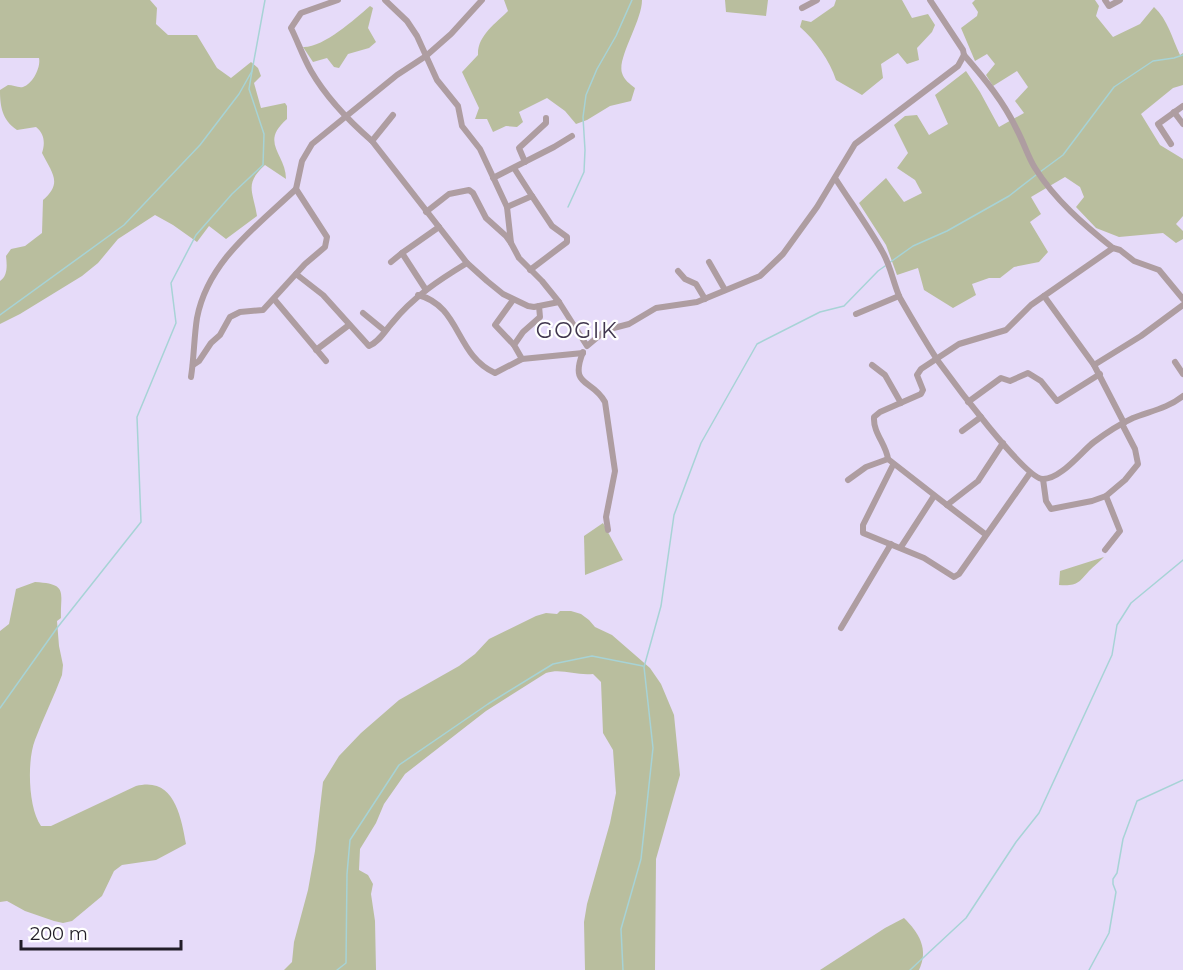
<svg xmlns="http://www.w3.org/2000/svg" width="1183" height="970" font-family="Montserrat,sans-serif">
<rect width="100%" height="100%" fill="#e6dbf9"/>
<g fill="#b9be9e">
<path d="M0 0H150L157 8 156 24 168 35H197L217 68 231 78 251 62 258 68 261 76 254 83 261 108 285 103 287 106V119C259 143 286 154 286 179L265 165C244 184 253 191 257 216L226 239 209 226 197 242 173 225 155 215 118 239 98 263 82 276 20 314 0 324V281C8 276 7 265 6 256L11 249 25 246 42 233 43 200C63 183 52 173 42 153 45 144 45 134 36 127L17 130C2 120 0 106 0 90L8 85C13 85 18 88 23 87 33 84 41 67 39 58H0Z"/>
<path d="M504 0H642C642 21 617 58 622 73 624 80 630 84 635 88L631 101 610 106 587 120 576 124 565 111 547 98 519 112 523 122 517 127 506 126 493 132 487 119H475L479 108 462 72 478 55C477 36 496 23 508 11Z"/>
<polygon points="725,0 768,0 766,16 726,12"/>
<path d="M836 0H902L912 18 928 14 935 25 932 32 917 48 919 60 907 64 898 53 881 64 883 78 862 95 836 80C830 61 815 40 800 27L802 20 811 22 834 6Z"/>
<path d="M975 0H1095L1099 6 1096 16 1113 37 1140 24 1154 7C1168 20 1172 38 1180 55L1183 53V85L1173 88 1141 114 1160 145 1183 159V216L1176 224 1183 231V239L1176 243 1163 233 1119 237 1096 228 1076 207 1084 197 1080 187 1065 177 1031 197 1041 214 1030 222 1048 252 1039 262 1014 267 1000 278H989L972 284 976 295 953 308 924 290 918 268 897 275 886 245 859 203 886 178 904 202 922 193 915 180 897 168 908 153 894 125 905 116 917 115 929 135 948 124 935 95 966 71 980 92 999 127 1024 113 1015 101 1028 87 1017 71 993 86 986 75 995 64 987 54 975 61 961 28 977 16 978 12 972 3Z"/>
<path d="M370 6 373 8 368 28 376 42 369 48 348 54 339 68 334 67 327 58 313 62 303 47C323 48 355 19 370 6Z"/>
<polygon points="603,523 623,560 585,575 584,536"/>
<path d="M1104 557C1100 561 1094 566 1089 571 1078 583 1078 586 1059 585L1060 571Z"/>
<path d="M35 582C69 584 60 592 61 618L57 621 59 646 63 665 62 675C54 697 43 718 35 740 27 760 28 808 41 826H51L136 786C174 776 181 816 186 844L156 860 122 865 114 871 102 896 72 921 63 923 54 921 25 911 7 901 0 902V631L9 624 16 589Z"/>
<path d="M560 611H571L581 614 589 620 595 627 612 635 650 668 661 684 674 715 680 775 656 859 655 970H585L584 922 587 904 610 823 616 793 613 750 603 733 601 682 593 674C576 676 562 668 546 673L486 711 405 774 384 804 376 823 360 849 359 870 368 875 373 884 371 894 375 921 376 970H284L292 962 294 942 308 890 315 851 323 782 339 756 361 733 399 700 459 666 475 654 489 639 536 616 546 613 557 614Z"/>
<path d="M904 918C919 933 929 949 919 970H820L885 928Z"/>
</g>
<g fill="none" stroke-linecap="round" stroke-linejoin="round">
<g stroke="#a7d3d6" stroke-width="1.5">
<polyline points="1040,172 1063,155 1114,87 1153,61 1174,58 1183,55"/>
<polyline points="568,207 584,172 585,150 583,117 586,95 597,69 616,36 632,0"/>
<polyline points="889,263 913,246 947,231 1009,196 1036,175"/>
<polyline points="0,315 124,225 200,145 239,94 252,71 265,0"/>
<polyline points="0,708 57,628 141,522 137,417 176,323 171,283 196,235 232,194 263,165 264,134 249,89 252,71"/>
<polyline points="337,970 346,963 347,874 350,840 399,765 488,704 553,664 592,656 643,666"/>
<polyline points="623,970 621,929 641,859 653,748 644,667 661,606 674,515 701,443 757,344 820,312 844,306 878,271 885,266"/>
<polyline points="910,970 966,918 1016,842 1039,813 1112,655 1117,625 1131,603 1183,560"/>
<polyline points="1089,970 1109,933 1116,892 1113,884 1113,879 1117,873 1123,839 1137,801 1183,780"/>
</g>
<g stroke="#ae9da1" stroke-width="6">
<path d="M338 0 301 13 291 28C298 42 303 57 311 71 326 97 349 121 372 141L467 263 487 281 503 294 528 306 534 307 559 302 587 346 606 330 629 324 656 308 697 302 760 276 783 254 817 207 855 144 958 66 964 55 963 50 930 0"/>
<polyline points="385,0 407,21 417,36 437,80 458,106 462,126 480,149 507,207 511,243"/>
<polyline points="1105,0 1109,6 1120,0"/>
<polyline points="802,8 817,0"/>
<path d="M964 55C984 78 1004 102 1017 130 1024 143 1028 157 1035 168 1055 200 1084 225 1113 248"/>
<polyline points="1174,112 1183,124"/>
<polyline points="372,141 393,115"/>
<polyline points="1171,144 1158,124 1183,106"/>
<polyline points="525,162 519,148 546,123 546,118"/>
<polyline points="514,168 532,196"/>
<polyline points="493,178 554,147 572,136"/>
<path d="M835 178C851 203 868 226 882 251 891 266 893 283 900 298 912 319 925 341 938 361 951 379 1025 479 1043 479 1061 479 1081 452 1094 442 1106 433 1120 424 1133 418 1151 411 1168 408 1183 396"/>
<polyline points="507,207 532,196 552,226 567,237 567,242 530,270"/>
<polyline points="426,212 449,194 469,190 473,193 486,218 506,236 511,243 519,258 542,281 559,302"/>
<polyline points="391,262 402,253"/>
<polyline points="709,262 725,290"/>
<polyline points="678,271 685,279 696,284 705,299"/>
<path d="M296 274 323 295 369 346C379 342 385 331 392 323 413 297 439 280 467 263"/>
<polyline points="426,290 402,253 439,227"/>
<path d="M418 295C461 306 455 355 495 373L522 359 583 353"/>
<polyline points="1044,296 1094,365 1124,423"/>
<polyline points="274,299 326,361"/>
<polyline points="513,300 495,325 514,345"/>
<polyline points="363,313 385,331"/>
<polyline points="856,314 899,296"/>
<polyline points="316,350 349,325"/>
<path d="M583 352C569 388 592 378 605 402L615 471 606 517 608 530"/>
<polyline points="522,359 514,345 523,332 540,317 539,306"/>
<polyline points="1175,362 1183,374"/>
<polyline points="193,365 199,361 211,343 220,335 230,317 240,312 263,310 305,264 325,247 327,237 296,189 302,161 312,144 397,75 426,56 451,34 482,0"/>
<polyline points="872,365 885,375 901,403"/>
<polyline points="1094,365 1141,336 1183,305"/>
<path d="M191 377C194 358 194 337 197 318 208 261 256 227 296 189"/>
<polyline points="968,402 1001,378 1010,381 1028,373 1041,381 1057,401 1100,374"/>
<polyline points="962,431 981,417"/>
<path d="M1003 443 978 481 947 505 888 459C886 444 873 433 874 417L880 412 921 394 923 390 917 375 921 369 959 344 1006 330 1031 305 1113 248 1120 250 1134 261 1159 270 1183 299"/>
<polyline points="893,465 863,525 863,533 924,558 954,577 959,574 1030,473"/>
<polyline points="1043,479 1046,501 1051,509 1092,501 1106,496 1125,480 1138,464 1135,449 1122,424"/>
<polyline points="848,480 866,467 888,459"/>
<polyline points="947,505 985,534"/>
<polyline points="901,547 934,496"/>
<polyline points="1105,550 1120,531 1106,496"/>
<polyline points="841,628 891,544"/>
</g>
</g>
<g text-anchor="middle" dominant-baseline="central" stroke-width="4.5" stroke-linejoin="round" paint-order="stroke">
<g font-size="22" letter-spacing="1.5" fill="#41374f" stroke="#fff">
<text x="577" y="330">GOGIK</text>
</g>
</g>
<path d="M21 940v9h160v-9" fill="none" stroke="#211d28" stroke-width="3"/>
<text x="30" y="940" font-size="18" fill="#211d28" stroke="#ffffff" stroke-width="4.5" paint-order="stroke">200 m</text>
</svg>
